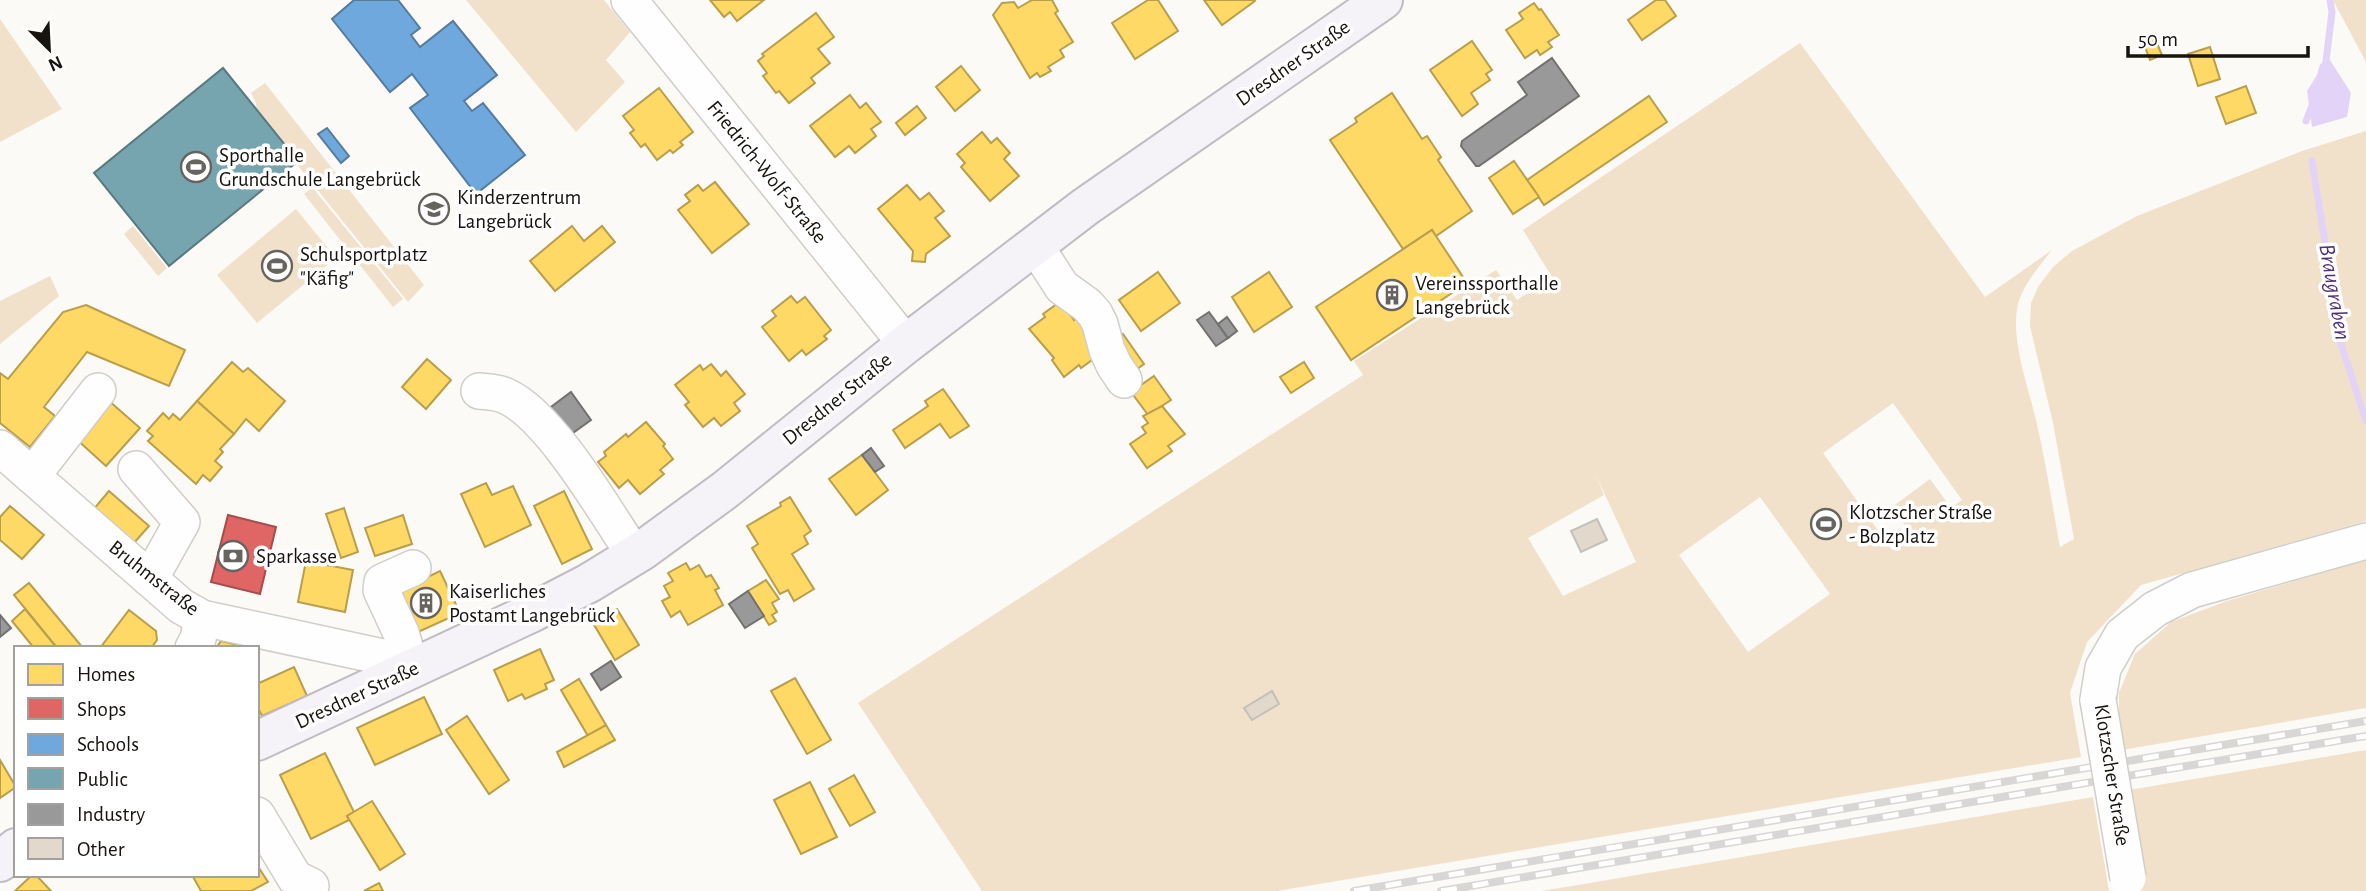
<svg xmlns="http://www.w3.org/2000/svg" width="2366" height="891" font-family="'Alegreya Sans',sans-serif">
<rect width="100%" height="100%" fill="#fcfaf7"/>
<g fill="#f1e0ca" fill-rule="evenodd">
<polygon points="466,0 604,0 630,32 606,60 625,82 576,132"/>
<polygon points="2333,0 2366,0 2366,62"/>
<polygon points="0,19 62,109 0,142"/>
<path d="M1800 43 1985 297 2052 250C2039 267 2024 283 2018 304 2010 339 2028 386 2036 420 2046 462 2052 505 2060 547L2074 539 2053 423 2030 326 2031 303 2038 287 2053 267 2072 251 2137 216 2302 151 2366 131V521L2141 585 2087 642 2070 693 2081 757 1277 891H982L858 703 1363 375 1354 361 1496 270 1517 300 1552 277 1523 230ZM1893 403 1962 500 1951 508 1930 479 1892 507 1912 536 1892 550 1823 453ZM1595 473 1636 562 1563 596 1528 538 1604 495ZM1760 497 1830 594 1748 652 1679 555Z"/>
<polygon points="265,83 424,285 408,302 257,115 256,103 251,93"/>
<polygon points="312,187 403,299 393,307 304,194"/>
<polygon points="296,209 336,258 257,323 217,275"/>
<polygon points="133,226 167,268 158,276 124,234"/>
<polygon points="50,276 59,296 0,344 0,301"/>
<polygon points="2366,560 2366,708 2122,750 2119,723 2119,693 2135,654 2171,622 2227,601"/>
<polygon points="2366,750 2366,891 2134,891 2117,792"/>
<polygon points="2093,797 2109,891 1541,891 1584,884"/>
</g>
<polygon fill="#e3d4f7" points="2330,60 2351,93 2347,117 2312,127 2307,91 2317,75 2320,64"/>
<g fill="#ffd966" stroke="#b99e4c" stroke-width="2">
<polygon points="710,0 764,0 737,21 730,12 724,17"/>
<polygon points="1032,0 1052,0 1058,11 1055,13 1073,42 1060,50 1064,57 1048,67 1051,71 1040,77 1037,73 1030,78 993,15 1002,3 1014,2 1018,8"/>
<polygon points="1148,0 1158,0 1178,31 1135,59 1112,23"/>
<polygon points="1204,0 1254,0 1255,1 1222,25"/>
<polygon points="1656,0 1665,0 1676,16 1642,40 1628,20"/>
<polygon points="1534,3 1539,10 1541,9 1559,35 1548,42 1552,47 1540,55 1537,50 1525,58 1506,30 1523,19 1519,13"/>
<polygon points="816,13 834,37 818,49 830,63 811,78 815,83 789,103 779,91 776,93 763,76 767,73 758,61 764,56 762,54"/>
<polygon points="2153,34 2162,55 2150,60 2142,39"/>
<polygon points="1472,41 1492,70 1486,74 1490,80 1471,93 1478,104 1462,116 1430,70"/>
<polygon points="2210,47 2220,79 2198,86 2188,54"/>
<polygon points="961,66 980,90 955,111 936,87"/>
<polygon points="2246,86 2256,113 2226,124 2216,97"/>
<polygon points="659,88 693,132 680,142 683,145 673,153 670,150 657,160 645,144 641,147 630,133 634,130 623,116"/>
<polygon points="1392,93 1422,139 1427,136 1441,157 1438,160 1472,211 1436,236 1432,230 1403,249 1330,140 1357,122 1355,118"/>
<polygon points="850,95 860,108 866,103 881,122 871,129 876,136 855,153 849,146 835,157 810,126"/>
<polygon points="1649,96 1667,122 1544,205 1527,180"/>
<polygon points="917,106 926,118 905,135 896,123"/>
<polygon points="982,132 991,143 997,138 1010,153 1004,159 1019,176 990,201 961,167 965,163 957,154"/>
<polygon points="1514,161 1539,197 1513,214 1489,178"/>
<polygon points="715,182 749,224 712,253 678,210 690,201 685,195 698,185 703,191"/>
<polygon points="907,185 920,200 929,193 944,211 935,218 950,236 926,254 925,262 912,261 913,251 878,209"/>
<polygon points="572,226 584,241 602,226 615,242 555,291 530,261"/>
<polygon points="1432,230 1467,283 1351,360 1316,307"/>
<polygon points="1158,272 1180,303 1141,331 1119,300"/>
<polygon points="1269,272 1292,307 1254,332 1232,297"/>
<polygon points="791,296 797,303 805,297 831,330 824,336 827,339 806,355 802,350 789,361 762,327 776,316 772,311"/>
<polygon points="1061,301 1074,320 1084,313 1099,355 1081,368 1079,365 1064,377 1052,360 1054,358 1029,329 1045,317 1043,314"/>
<polygon points="86,305 185,350 169,386 87,352 44,407 55,416 30,447 0,423 0,373 8,379 63,312"/>
<polygon points="1123,334 1144,364 1133,372 1112,342"/>
<polygon points="427,359 451,380 426,409 402,387"/>
<polygon points="232,362 243,372 248,368 285,401 259,431 246,419 234,434 197,401"/>
<polygon points="1304,362 1314,378 1291,393 1280,377"/>
<polygon points="711,364 721,376 726,371 745,394 734,403 740,411 721,426 714,418 703,427 685,405 689,402 675,385 700,365 703,370"/>
<polygon points="1154,376 1171,400 1148,415 1131,392"/>
<polygon points="943,389 969,426 950,438 940,424 905,448 893,430 928,406 925,401"/>
<polygon points="108,400 140,428 106,466 75,438"/>
<polygon points="197,401 234,434 220,449 223,452 215,461 222,467 210,481 203,475 196,484 148,441 153,436 147,431 163,413 169,419 173,414 180,420"/>
<polygon points="1162,406 1185,434 1168,446 1172,451 1147,468 1130,444 1146,433 1142,427 1148,423 1143,416"/>
<polygon points="646,422 665,444 663,446 673,459 660,470 664,474 640,494 628,480 619,488 598,462 606,456 604,452 626,434 628,437"/>
<polygon points="862,455 888,490 856,515 829,479"/>
<polygon points="486,483 492,495 513,486 531,525 485,547 461,494"/>
<polygon points="109,491 149,526 133,544 93,510"/>
<polygon points="564,491 592,549 562,564 534,506"/>
<polygon points="790,497 811,531 804,536 808,544 792,554 814,589 794,601 788,590 780,594 752,548 758,544 747,526 781,506 780,503"/>
<polygon points="10,506 44,535 22,559 0,540 0,517"/>
<polygon points="344,508 358,552 341,558 326,514"/>
<polygon points="403,515 412,544 375,556 365,528"/>
<polygon points="306,561 353,570 345,612 298,602"/>
<polygon points="686,563 690,570 699,565 706,577 711,575 719,588 715,590 723,605 688,625 680,611 671,617 662,601 670,597 664,586 673,581 668,573"/>
<polygon points="440,571 460,613 418,632 392,594"/>
<polygon points="766,580 779,599 772,603 777,612 772,615 776,621 769,625 748,591"/>
<polygon points="29,583 83,648 57,648 14,595"/>
<polygon points="25,609 57,648 34,648 12,621"/>
<polygon points="617,609 639,645 615,660 593,623"/>
<polygon points="129,610 156,631 157,640 151,648 100,648"/>
<polygon points="221,641 252,648 216,648"/>
<polygon points="540,649 554,680 545,684 547,689 525,699 522,694 508,701 494,670"/>
<polygon points="294,667 307,696 262,716 257,706 257,684"/>
<polygon points="795,678 831,740 807,754 771,691"/>
<polygon points="579,679 606,725 588,736 561,690"/>
<polygon points="424,697 442,734 375,765 357,728"/>
<polygon points="467,716 509,780 489,794 446,730"/>
<polygon points="606,725 615,740 564,767 557,752"/>
<polygon points="325,753 354,812 347,816 349,820 311,839 280,775"/>
<polygon points="0,760 16,787 0,798"/>
<polygon points="854,775 875,812 850,826 829,789"/>
<polygon points="810,782 837,837 801,854 774,800"/>
<polygon points="372,801 405,854 380,870 347,816"/>
<polygon points="257,865 268,882 251,891 201,891 192,875 257,875"/>
<polygon points="32,875 36,875 51,891 15,891"/>
<polygon points="379,883 383,891 364,891"/>
</g>
<polygon fill="#e06666" stroke="#a44d4c" stroke-width="2" points="228,515 276,527 260,594 211,582"/>
<g fill="#6fa8dc" stroke="#557b9e" stroke-width="2">
<polygon points="354,0 398,0 420,28 411,35 420,47 453,21 497,75 464,101 472,111 483,103 525,155 476,194 410,108 428,95 412,74 390,92 332,19"/>
<polygon points="327,128 349,156 341,163 318,134"/>
</g>
<polygon fill="#76a5af" stroke="#5a797f" stroke-width="2" points="223,68 298,161 169,266 94,173"/>
<g fill="#999" stroke="#72716f" stroke-width="2">
<polygon points="1552,58 1579,96 1479,166 1476,166 1461,146 1462,141 1527,95 1518,82"/>
<polygon points="1209,312 1228,338 1216,346 1197,320"/>
<polygon points="1227,317 1237,331 1228,338 1218,324"/>
<polygon points="571,392 591,420 563,440 543,413"/>
<polygon points="871,448 884,466 875,472 862,455"/>
<polygon points="748,591 764,616 745,628 729,604"/>
<polygon points="0,615 11,628 0,637"/>
<polygon points="611,661 621,677 601,690 591,674"/>
</g>
<g fill="none" stroke-linecap="round" stroke-linejoin="round">
<g stroke="#e3d4f7" stroke-width="7">
<polyline points="2325,69 2332,12 2330,0"/>
<polyline points="2306,121 2313,103"/>
<polyline points="2312,161 2341,344 2366,421"/>
</g>
</g>
<g fill="#e2d8cb" stroke="#c3c0bc" stroke-width="2">
<polygon points="1597,519 1607,540 1581,552 1571,531"/>
<polygon points="1272,691 1279,704 1252,720 1244,708"/>
</g>
<g fill="none" stroke-linecap="round" stroke-linejoin="round">
<g stroke="#d1cec9" stroke-width="38">
<g id="minor">
<polyline points="629,0 906,344"/>
<polyline points="1035,245 1062,287 1087,305 1095,314 1100,324 1107,350 1114,365 1124,380"/>
<path d="M479 391C488 392 498 392 506 396 551 416 606 513 635 556"/>
<polyline points="0,448 181,606 202,618 420,665"/>
<polyline points="136,469 182,522 150,579"/>
<polyline points="32,476 98,391"/>
<polyline points="193,648 198,639 202,618"/>
<polyline points="410,663 401,633 381,590 382,582 413,568"/>
<polyline points="2098,700 2103,668 2122,635 2155,609 2192,590 2366,541"/>
<polyline points="257,815 295,878 311,886"/>
</g>
</g>
<g stroke="#c1bcc3" stroke-width="42">
<g id="major">
<polyline points="257,741 533,612 589,583 643,550 725,490 906,344 1085,207 1383,0"/>
<polyline points="0,862 16,848"/>
</g>
</g>
<use href="#minor" stroke="#fffefe" stroke-width="35"/>
<use href="#major" stroke="#f5f3f8" stroke-width="38"/>
<g stroke="#d8d7d6" stroke-width="8">
<g id="rail">
<polyline points="1354,891 2366,721"/>
<polyline points="1441,891 2366,736"/>
</g>
</g>
<use href="#rail" stroke="#fff" stroke-width="5" stroke-dasharray="16" stroke-linecap="butt"/>
<g stroke="#d1cec9" stroke-width="38" stroke-linecap="butt">
<polyline id="minor-bridge" points="2098,700 2128,878"/>
</g>
<use href="#minor-bridge" stroke="#fffefe" stroke-width="35"/>
</g>
<defs>
<g id="stadium-ring" transform="scale(1.575)"><circle r="9.5" fill="#fff" stroke="#676460" stroke-width="1.5"/><path d="M0-5a6.5 5 0 1 0 0 10a6.5 5 0 1 0 0-10ZM-3.5-1.8h7v3.6h-7Z" fill="#676460"/></g>
<g id="school-ring" transform="scale(1.575)"><circle r="9.5" fill="#fff" stroke="#676460" stroke-width="1.5"/><path d="M0-5L7-2L0 1L-7-2ZM-4 1L0 2.5L4 1V4Q0 6-4 4Z" fill="#676460"/></g>
<g id="building-ring" transform="scale(1.575)"><circle r="9.5" fill="#fff" stroke="#676460" stroke-width="1.5"/><path d="M-4-6H4V6H1V3H-1V6H-4ZM-2.5-4.3h1.7v1.8h-1.7ZM.8-4.3h1.7v1.8H.8ZM-2.5-1h1.7V.8h-1.7ZM.8-1h1.7V.8H.8Z" fill="#676460"/></g>
<g id="bank-ring" transform="scale(1.575)"><circle r="9.5" fill="#fff" stroke="#676460" stroke-width="1.5"/><path d="M-6-4H6V4H-6ZM0-2.3a2.3 2.3 0 1 0 0 4.6a2.3 2.3 0 1 0 0-4.6Z" fill="#676460"/></g>
</defs>
<g fill-rule="evenodd">
<use href="#stadium-ring" x="196" y="167"/>
<use href="#school-ring" x="434" y="209"/>
<use href="#stadium-ring" x="277" y="266"/>
<use href="#building-ring" x="1392" y="295"/>
<use href="#stadium-ring" x="1826" y="524"/>
<use href="#bank-ring" x="233" y="556"/>
<use href="#building-ring" x="426" y="603"/>
</g>
<g text-anchor="middle" dominant-baseline="central" stroke-width="7" stroke-linejoin="round" paint-order="stroke">
<g font-size="21" fill="#17130e" stroke="#fff">
<text transform="translate(1293 63) rotate(-35)">Dresdner Straße</text>
<text transform="translate(767 172) rotate(51)">Friedrich-Wolf-Straße</text>
<text transform="translate(837 399) rotate(-39)">Dresdner Straße</text>
<text transform="translate(154 578) rotate(38)">Bruhmstraße</text>
<text transform="translate(357 695) rotate(-25)">Dresdner Straße</text>
<text transform="translate(2112 775) rotate(81)">Klotzscher Straße</text>
</g>
<g font-size="21" fill="#17130e" stroke="#fff" text-anchor="start">
<text x="219" y="155">Sporthalle<tspan x="219" dy="24">Grundschule Langebrück</tspan></text>
<text x="457" y="197">Kinderzentrum<tspan x="457" dy="24">Langebrück</tspan></text>
<text x="300" y="254">Schulsportplatz<tspan x="300" dy="24">"Käfig"</tspan></text>
<text x="1415" y="283">Vereinssporthalle<tspan x="1415" dy="24">Langebrück</tspan></text>
<text x="1849" y="512">Klotzscher Straße<tspan x="1849" dy="24">- Bolzplatz</tspan></text>
<text x="256" y="556">Sparkasse</text>
<text x="449" y="591">Kaiserliches<tspan x="449" dy="24">Postamt Langebrück</tspan></text>
</g>
<g font-size="23" font-style="italic" fill="#53317a" stroke="#fff">
<text transform="translate(2334 292) rotate(80)">Braugraben</text>
</g>
</g>
<rect x="14" y="646" width="245" height="231" fill="#ffffff" stroke="#a2a19f" stroke-width="2"/>
<rect x="28" y="664" width="35" height="21" fill="#ffd966" stroke="#a2a19f" stroke-width="2"/>
<text x="77" y="681" font-size="21" fill="#17130e">Homes</text>
<rect x="28" y="698" width="35" height="21" fill="#e06666" stroke="#a2a19f" stroke-width="2"/>
<text x="77" y="716" font-size="21" fill="#17130e">Shops</text>
<rect x="28" y="734" width="35" height="21" fill="#6fa8dc" stroke="#a2a19f" stroke-width="2"/>
<text x="77" y="751" font-size="21" fill="#17130e">Schools</text>
<rect x="28" y="768" width="35" height="21" fill="#76a5af" stroke="#a2a19f" stroke-width="2"/>
<text x="77" y="786" font-size="21" fill="#17130e">Public</text>
<rect x="28" y="804" width="35" height="21" fill="#999999" stroke="#a2a19f" stroke-width="2"/>
<text x="77" y="821" font-size="21" fill="#17130e">Industry</text>
<rect x="28" y="838" width="35" height="21" fill="#e2d8cb" stroke="#a2a19f" stroke-width="2"/>
<text x="77" y="856" font-size="21" fill="#17130e">Other</text>
<g transform="translate(49 49) rotate(156)" stroke="#ffffff" stroke-width="5" paint-order="stroke">
<path d="M0-5L12 26L0 18L-12 26Z" fill="#17130e"/>
<text y="-10" font-size="19" font-weight="bold" text-anchor="middle" fill="#17130e">N</text>
</g>
<path d="M2128 46v10h180v-10" fill="none" stroke="#17130e" stroke-width="3.5"/>
<text x="2138" y="46" font-size="21" fill="#17130e" stroke="#ffffff" stroke-width="5" paint-order="stroke">50 m</text>
</svg>
